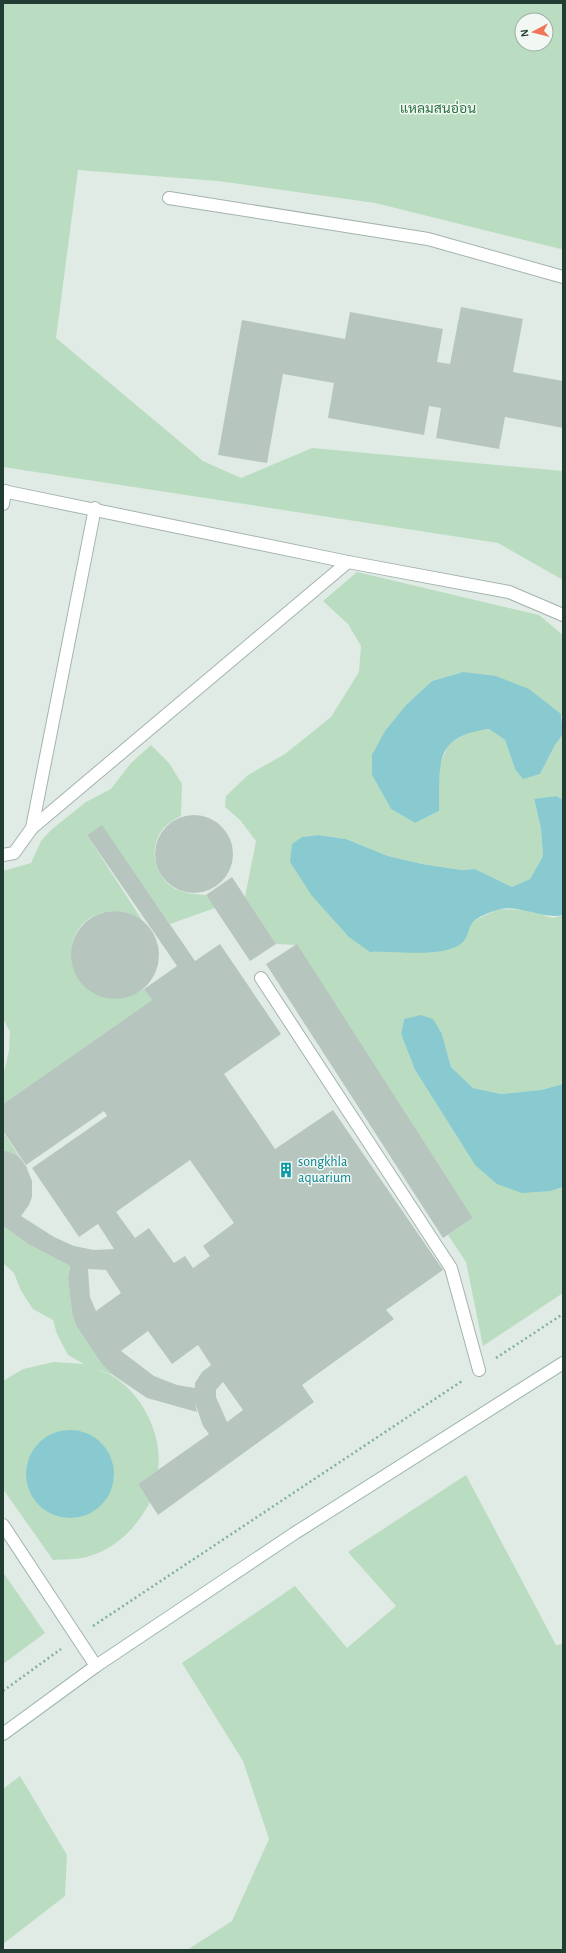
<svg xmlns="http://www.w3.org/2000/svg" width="566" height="1953" font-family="'Alegreya Sans',Sarabun,sans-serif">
<rect width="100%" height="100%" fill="#e1ebe6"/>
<g fill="#baddc1" fill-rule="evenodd">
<path d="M3 3H563V246L561 249 375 203 218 181 78 170 56 338 203 461 241 478 312 448 563 471V580L498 543 3 467ZM522 20H546V44H522Z"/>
<polygon points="357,572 539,615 563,635 563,719 561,714 463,672 432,681 407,704 372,775 391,809 415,823 439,811 439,766 449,744 469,731 489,729 505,740 515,769 540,774 555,745 563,734 563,800 557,796 534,800 541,829 543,856 530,879 512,887 475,869 462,870 422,864 388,856 346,839 318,835 302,837 312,896 370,952 463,942 473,921 499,909 526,910 553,918 563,915 563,1084 541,1090 501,1094 473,1088 451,1067 442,1034 404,1019 401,1034 415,1070 475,1165 551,1191 563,1187 563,1293 483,1346 466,1262 448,1235 473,1218 297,945 276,944 245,897 256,841 240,820 225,807 226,796 248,775 285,754 331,717 359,672 361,646 348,624 323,601"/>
<path d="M151 745 169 763 182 784 181 816C173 820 165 825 160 833 148 853 157 881 178 890 187 894 197 894 206 895L215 908 170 924 102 826 87 835 142 920C129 911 116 909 101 913 45 930 76 1028 144 989L152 1000 3 1104V1076L9 1051 10 1032 3 1018V871L31 863 41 841 51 830 86 802 111 789 131 763Z"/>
<polygon points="3,1132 21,1159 15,1154 3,1150"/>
<path d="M3 1226 28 1244 70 1266 68 1279 72 1312 113 1375 94 1368C100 1371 108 1373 114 1377 143 1395 163 1436 158 1470L138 1484 150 1502C136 1528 116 1549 87 1557 76 1560 63 1559 53 1560L3 1489V1381L23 1369 54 1362 84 1364 68 1355 57 1334 53 1320 33 1309 21 1291 14 1273 3 1263Z"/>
<polygon points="466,1475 556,1645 563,1644 563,1950 187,1950 232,1921 269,1839 243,1761 182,1663 295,1586 347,1648 396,1606 348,1552"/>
<polygon points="3,1572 45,1633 3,1664"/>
<polygon points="20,1776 67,1855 65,1896 3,1944 3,1789"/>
</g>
<g fill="#89cad0">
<path d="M463 672 496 676 529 689 561 714 563 734 555 745 540 774 523 779 515 769 505 740 489 729C432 736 440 766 439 811L415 823 391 809 372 775V755L385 731 407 704 432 681Z"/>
<path d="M557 796 563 800V915C543 920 517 903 497 910 491 912 477 917 473 922 468 928 468 938 462 943 442 959 395 950 370 952L349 937 312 896 290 862 292 844 302 837 318 835 346 839 388 856 422 864 462 870 475 869 512 887 530 879 543 856 541 829 534 799Z"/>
<polygon points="421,1015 433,1019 442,1034 451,1067 473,1088 501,1094 541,1090 563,1084 563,1187 551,1191 522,1193 497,1184 475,1165 415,1070 401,1034 404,1019"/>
<circle cx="70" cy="1474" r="44"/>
</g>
<g fill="#b6c6bf" fill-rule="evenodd">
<polygon points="461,307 523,319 513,372 563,381 563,428 505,417 499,449 436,438 441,408 429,406 424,435 328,418 334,383 283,374 267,463 218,455 242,320 345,339 350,312 443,329 437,362 450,364"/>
<circle cx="194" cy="854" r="39"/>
<path d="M102 825 195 961 220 944 281 1034 224 1074 275 1149 333 1110 443 1270 386 1310 394 1319 302 1385 314 1402 158 1515 138 1484 209 1434 203 1426 195 1403 197 1412 147 1398 113 1375 102 1364 76 1325 72 1312 68 1279 70 1266 28 1244 3 1226V1150L15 1154 21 1159 26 1166 32 1181V1197L29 1205 21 1216 54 1237 74 1246 94 1250 114 1249 98 1224 79 1237 32 1168 107 1116 104 1111 26 1165 3 1131V1104L152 1000 144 989 177 966 87 835ZM190 1160 234 1223 203 1246 210 1256 193 1268 185 1256 174 1263 149 1228 135 1238 116 1212ZM88 1269 106 1270 121 1293 96 1311 90 1297ZM148 1331 172 1364 198 1345 211 1365 202 1372 195 1383V1388L177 1385 154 1376 121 1351ZM223 1382 243 1410 227 1422 216 1397V1390Z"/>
<polygon points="232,877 276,944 250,961 206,895"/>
<circle cx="115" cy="955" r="44"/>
<polygon points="297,944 473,1218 443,1238 266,964"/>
</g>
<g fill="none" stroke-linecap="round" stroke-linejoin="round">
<g stroke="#a4b3ad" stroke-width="14">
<g id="lane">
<polyline points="169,198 428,239 563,277"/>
<polyline points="3,491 348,562 509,592 563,615"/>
<polyline points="3,504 5,491"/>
<polyline points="32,828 348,562"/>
<polyline points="3,855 14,853 32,828 95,508"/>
<polyline points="261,978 451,1268 479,1370"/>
<polyline points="3,1525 96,1666"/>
</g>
</g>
<g stroke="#9fb7ad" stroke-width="14">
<polyline id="secondary" points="3,1734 96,1666 295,1533 563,1363"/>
</g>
<g stroke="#81af9e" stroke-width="2.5" stroke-dasharray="2 3" stroke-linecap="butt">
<polyline points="496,1358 563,1314"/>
<polyline points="93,1626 462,1381"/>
<polyline points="3,1691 61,1649"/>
</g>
<use href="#lane" stroke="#fff" stroke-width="12"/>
<use href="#secondary" stroke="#fff" stroke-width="12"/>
</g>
<defs>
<g id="building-bare" transform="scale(1.2)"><path d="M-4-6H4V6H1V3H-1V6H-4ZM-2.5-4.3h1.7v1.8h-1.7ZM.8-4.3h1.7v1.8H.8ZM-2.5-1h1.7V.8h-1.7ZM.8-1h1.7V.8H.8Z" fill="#0f9aa8" stroke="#f1f8f4" stroke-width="2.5" paint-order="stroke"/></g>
</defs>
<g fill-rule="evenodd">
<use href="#building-bare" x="286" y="1170"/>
</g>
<g text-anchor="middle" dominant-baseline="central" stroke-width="3" stroke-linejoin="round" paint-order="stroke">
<g font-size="14" fill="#2c7243" stroke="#f1f8f4">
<text x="438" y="109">แหลมสนอ่อน</text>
</g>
<g font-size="14" fill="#0d838f" stroke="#f1f8f4" text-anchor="start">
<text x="298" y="1162">songkhla<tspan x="298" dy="16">aquarium</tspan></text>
</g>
</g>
<rect width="566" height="1953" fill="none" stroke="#213c33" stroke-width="8"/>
<g transform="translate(534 32) rotate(263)"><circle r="19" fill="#f1f8f4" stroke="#9eada7"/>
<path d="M0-3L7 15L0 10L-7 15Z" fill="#f17559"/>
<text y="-6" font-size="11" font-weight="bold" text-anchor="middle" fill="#213c33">N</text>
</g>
</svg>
